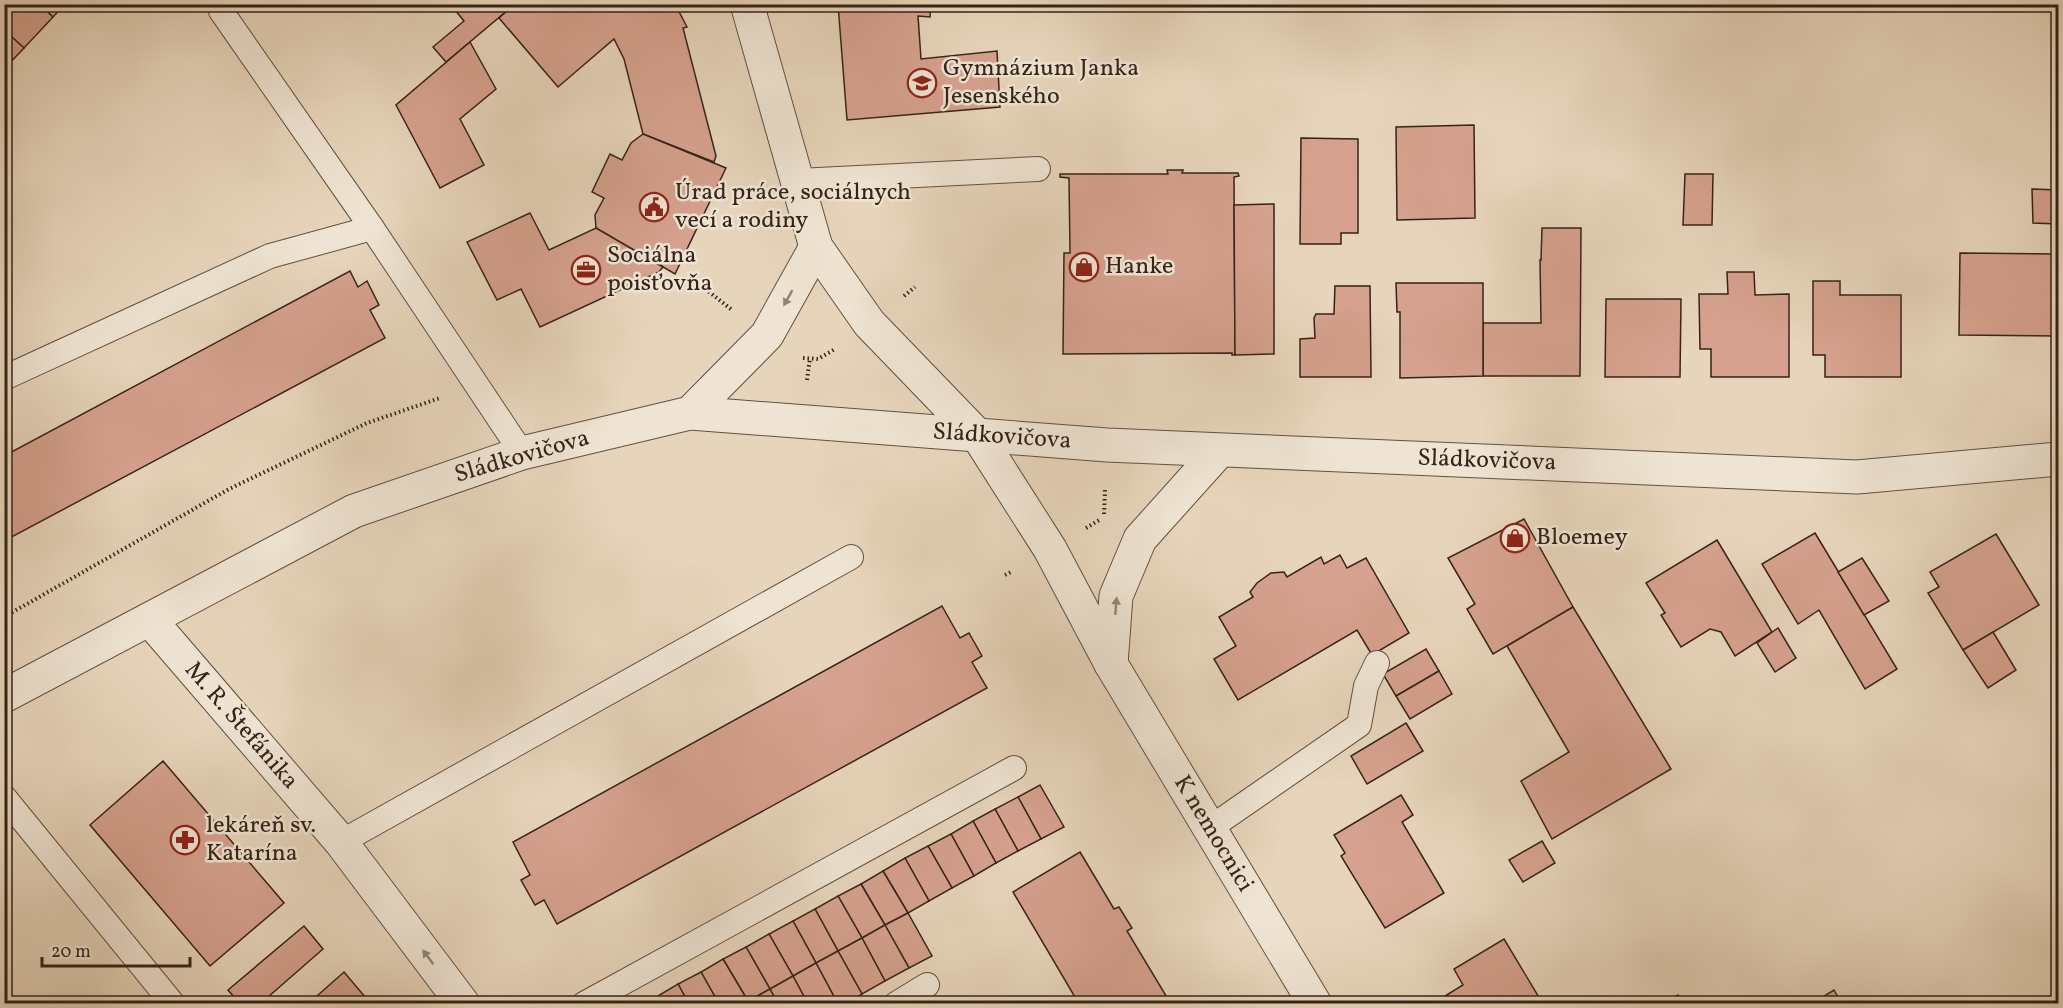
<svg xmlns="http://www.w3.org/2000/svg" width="2063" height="1008" font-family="Vollkorn,serif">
<rect width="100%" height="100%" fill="#e7d5bb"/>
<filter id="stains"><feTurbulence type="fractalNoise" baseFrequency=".00333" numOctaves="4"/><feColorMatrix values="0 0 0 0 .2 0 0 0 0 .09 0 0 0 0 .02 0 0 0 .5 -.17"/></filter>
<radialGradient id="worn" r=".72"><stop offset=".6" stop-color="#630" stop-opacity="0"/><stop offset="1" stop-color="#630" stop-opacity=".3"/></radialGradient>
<g fill="#d6a18e" stroke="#352319" stroke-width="1.5">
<polygon points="4,4 40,4 53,17 24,48 4,30"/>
<polygon points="40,4 65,4 53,17"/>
<polygon points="450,4 515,4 446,62 433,47 464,21"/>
<polygon points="515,4 675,4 687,27 683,28 716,156 714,162 643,134 624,59 614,39 558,87 499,18"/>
<polygon points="838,4 931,4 930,17 918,16 921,59 997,51 1000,107 847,120"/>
<polygon points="4,30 24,48 4,69"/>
<polygon points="470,42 496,89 460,119 484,165 440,188 396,105"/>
<polygon points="1474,125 1475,218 1397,220 1396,127"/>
<polygon points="643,134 726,168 675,274 596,228 595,215 604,198 592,192 610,154 622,160 631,143"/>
<polygon points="1301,138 1358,139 1358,233 1341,233 1341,244 1300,244"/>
<polygon points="1167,170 1183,170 1182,173 1238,173 1239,176 1234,177 1235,355 1232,355 1232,353 1063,354 1064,253 1070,253 1069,178 1060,177 1060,174 1168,174"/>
<polygon points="1685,174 1713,174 1712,225 1683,225"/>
<polygon points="2032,189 2058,190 2058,224 2033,223"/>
<polygon points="1274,204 1274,354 1235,355 1234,205"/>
<polygon points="530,213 549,250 596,228 663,267 659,272 540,327 521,289 497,300 467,242"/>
<polygon points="1542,228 1581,228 1580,376 1483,376 1483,323 1541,323 1540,260 1541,260"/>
<polygon points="1960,253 2058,254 2058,336 1959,335"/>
<polygon points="350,271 358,287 367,281 379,305 370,310 385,338 4,541 4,456"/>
<polygon points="1727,272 1754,272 1755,295 1789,294 1789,377 1711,377 1711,349 1700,349 1699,294 1728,294"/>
<polygon points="1813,281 1840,281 1840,295 1901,295 1901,377 1825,377 1825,355 1813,355"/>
<polygon points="1396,283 1483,283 1483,376 1400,378 1400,312 1397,312"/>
<polygon points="1335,286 1370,286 1371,377 1300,377 1300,339 1315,338 1314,318 1316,314 1334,314"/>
<polygon points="1606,299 1681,299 1680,377 1605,377"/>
<polygon points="1524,519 1573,607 1493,654 1467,609 1475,604 1448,558"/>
<polygon points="1815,533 1897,669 1865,689 1819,610 1798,624 1762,564"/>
<polygon points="1996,534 2039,605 1963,650 1928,593 1939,587 1930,572"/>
<polygon points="1717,540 1772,632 1735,656 1721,632 1710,629 1681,647 1661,615 1665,613 1646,583"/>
<polygon points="1340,555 1347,568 1366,558 1409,633 1372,655 1357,630 1238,700 1214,659 1236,646 1219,617 1253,597 1250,592 1257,583 1271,573 1284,572 1287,577 1321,557 1324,564"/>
<polygon points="1862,558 1889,601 1864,615 1838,572"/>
<polygon points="942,606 960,638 969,633 982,656 972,662 987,688 557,924 544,900 535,905 521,880 530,875 513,842"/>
<polygon points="1573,607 1671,769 1552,839 1521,781 1569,752 1507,646"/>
<polygon points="1778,628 1796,658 1775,672 1757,643"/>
<polygon points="1993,632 2016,670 1988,688 1963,650"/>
<polygon points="1426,649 1439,671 1396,696 1383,674"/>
<polygon points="1439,671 1452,694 1410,719 1396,696"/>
<polygon points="1406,723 1423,751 1367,784 1351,756"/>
<polygon points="163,761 284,903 210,966 90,825"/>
<polygon points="1040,785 1064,827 1041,839 1018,797"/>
<polygon points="1401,795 1413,815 1402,822 1444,893 1385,928 1341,856 1345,853 1334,835"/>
<polygon points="1018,797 1041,839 1018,851 995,809"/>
<polygon points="995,809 1018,851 996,863 973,821"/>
<polygon points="973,821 996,863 974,876 951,834"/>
<polygon points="951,834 974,876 952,888 928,846"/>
<polygon points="1542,841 1555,863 1523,882 1509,860"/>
<polygon points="928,846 952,888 929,901 905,858"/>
<polygon points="1080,852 1114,909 1119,907 1132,928 1127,931 1171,1004 1079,1004 1013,892"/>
<polygon points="905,858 929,901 908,913 883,871"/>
<polygon points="883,871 908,913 885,925 861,884"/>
<polygon points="861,884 885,925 862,938 838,896"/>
<polygon points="838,896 862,938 838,951 815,909"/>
<polygon points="815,909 838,951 816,963 793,921"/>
<polygon points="908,913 932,956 909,968 885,925"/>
<polygon points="793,921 816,963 793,976 769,934"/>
<polygon points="885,925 909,968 885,981 862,938"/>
<polygon points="304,926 323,949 260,1004 240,1004 228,990"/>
<polygon points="769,934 793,976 770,989 746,947"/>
<polygon points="862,938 885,981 862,994 838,951"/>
<polygon points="1504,939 1543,1004 1432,1004 1463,985 1454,969"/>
<polygon points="746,947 770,989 748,1001 723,959"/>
<polygon points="838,951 862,994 846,1004 838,1004 816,963"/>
<polygon points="723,959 748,1001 744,1004 719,1004 701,972"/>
<polygon points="816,963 838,1004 808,1004 793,976"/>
<polygon points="344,972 371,1004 308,1004"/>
<polygon points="701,972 719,1004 689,1004 678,984"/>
<polygon points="793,976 808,1004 778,1004 770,989"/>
<polygon points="678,984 689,1004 659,1004 656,997"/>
<polygon points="770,989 778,1004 749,1004 748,1001"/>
<polygon points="1834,990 1842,1004 1811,1004"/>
<polygon points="1678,995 1683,1004 1663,1004"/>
</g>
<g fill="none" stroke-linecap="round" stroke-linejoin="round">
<g stroke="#625042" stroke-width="26">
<g id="service">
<polyline points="221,11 372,228 522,453"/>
<polyline points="798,181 1038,169"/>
<polyline points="4,378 270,256 372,228"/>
<polyline points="4,797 173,1004"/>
<polyline points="1210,828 1359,725 1366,686 1377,663"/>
<polyline points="341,842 851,557"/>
<polyline points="584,1004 1014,768"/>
<polyline points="896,1004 927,985"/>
</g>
</g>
<g stroke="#625042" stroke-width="35">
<g id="minor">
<polyline points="747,4 816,247 869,323 978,436 1050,549 1111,664 1315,1004"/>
<polyline points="690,413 767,335 816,247"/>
<polyline points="150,620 341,842 463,1004"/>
<polyline points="1111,664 1116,596 1140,539 1219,451"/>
<polyline points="4,696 354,511 522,453 690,413 1107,445 1857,477 2058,459"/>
</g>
</g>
<g stroke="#352319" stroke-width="4" stroke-dasharray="1.5 3" stroke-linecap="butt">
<polyline points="698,283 732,310"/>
<polyline points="904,296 915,287"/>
<polyline points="803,358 818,359 835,349"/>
<polyline points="807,380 810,358"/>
<polyline points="1104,514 1105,490"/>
<polyline points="1086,528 1101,519"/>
<polyline points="1005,575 1013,571"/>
<polyline points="4,617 229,489 367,423 440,398"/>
</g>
<use href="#service" stroke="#efe4d3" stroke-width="24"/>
<use href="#minor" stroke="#efe4d3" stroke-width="33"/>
</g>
<defs><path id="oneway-solid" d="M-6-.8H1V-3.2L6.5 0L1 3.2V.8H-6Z" transform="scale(1.5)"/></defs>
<g fill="#928476">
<use href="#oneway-solid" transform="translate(788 298) rotate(119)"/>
<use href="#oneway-solid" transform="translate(1116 606) rotate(-85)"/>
<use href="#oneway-solid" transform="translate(428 957) rotate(-127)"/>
</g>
<defs>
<g id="school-ring" transform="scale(1.5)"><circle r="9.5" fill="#efe4d3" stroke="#8f2418" stroke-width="1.5"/><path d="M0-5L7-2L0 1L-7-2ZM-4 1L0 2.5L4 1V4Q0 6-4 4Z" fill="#8f2418"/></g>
<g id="civic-ring" transform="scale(1.5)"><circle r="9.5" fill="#efe4d3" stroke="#8f2418" stroke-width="1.5"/><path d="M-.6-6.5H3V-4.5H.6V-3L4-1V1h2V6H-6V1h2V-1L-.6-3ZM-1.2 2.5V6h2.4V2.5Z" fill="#8f2418"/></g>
<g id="shop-ring" transform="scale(1.5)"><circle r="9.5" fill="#efe4d3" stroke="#8f2418" stroke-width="1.5"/><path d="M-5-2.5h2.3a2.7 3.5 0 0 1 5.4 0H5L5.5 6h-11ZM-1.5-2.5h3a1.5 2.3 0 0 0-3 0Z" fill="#8f2418"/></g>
<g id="office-ring" transform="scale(1.5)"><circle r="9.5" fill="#efe4d3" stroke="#8f2418" stroke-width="1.5"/><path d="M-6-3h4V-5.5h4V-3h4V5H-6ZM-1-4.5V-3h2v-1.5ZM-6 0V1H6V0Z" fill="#8f2418"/></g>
<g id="pharmacy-ring" transform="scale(1.5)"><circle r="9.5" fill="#efe4d3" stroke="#8f2418" stroke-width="1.5"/><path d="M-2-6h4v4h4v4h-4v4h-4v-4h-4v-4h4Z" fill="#8f2418"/></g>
</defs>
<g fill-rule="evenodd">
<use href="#school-ring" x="922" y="83"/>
<use href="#civic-ring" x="654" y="207"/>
<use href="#shop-ring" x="1084" y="267"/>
<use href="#office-ring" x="586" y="270"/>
<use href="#shop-ring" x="1515" y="538"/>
<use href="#pharmacy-ring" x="185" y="840"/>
</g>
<g text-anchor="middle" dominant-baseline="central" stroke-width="5" stroke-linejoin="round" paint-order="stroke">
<g font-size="24" fill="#352319" stroke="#efe4d3" text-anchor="start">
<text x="943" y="69">Gymnázium Janka<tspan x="943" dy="28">Jesenského</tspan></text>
<text x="675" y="193">Úrad práce, sociálnych<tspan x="675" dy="28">vecí a rodiny</tspan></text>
<text x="607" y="256">Sociálna<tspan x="607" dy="28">poisťovňa</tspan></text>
<text x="1105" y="267">Hanke</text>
<text x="1536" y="538">Bloemey</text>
<text x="206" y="826">lekáreň sv.<tspan x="206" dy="28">Katarína</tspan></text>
</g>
<g font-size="24" fill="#352319" stroke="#efe4d3">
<text transform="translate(1002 437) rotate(4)">Sládkovičova</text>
<text transform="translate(522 457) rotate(-16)">Sládkovičova</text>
<text transform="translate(1487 461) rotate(2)">Sládkovičova</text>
<text transform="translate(241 726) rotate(49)">M. R. Štefánika</text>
<text transform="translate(1213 834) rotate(59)">K nemocnici</text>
</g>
</g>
<rect width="2063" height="1008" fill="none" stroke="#e7d5bb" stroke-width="24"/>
<rect x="6" y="6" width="2051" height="996" fill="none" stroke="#352319" stroke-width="3"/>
<rect x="12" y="12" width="2039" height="984" fill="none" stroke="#352319" stroke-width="1.5"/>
<path d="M42 957v9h148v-9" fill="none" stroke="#352319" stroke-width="3"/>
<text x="51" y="957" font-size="18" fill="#352319" stroke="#efe4d3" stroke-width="4.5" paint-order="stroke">20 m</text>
<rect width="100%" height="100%" filter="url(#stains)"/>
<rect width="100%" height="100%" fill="url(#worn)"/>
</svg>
